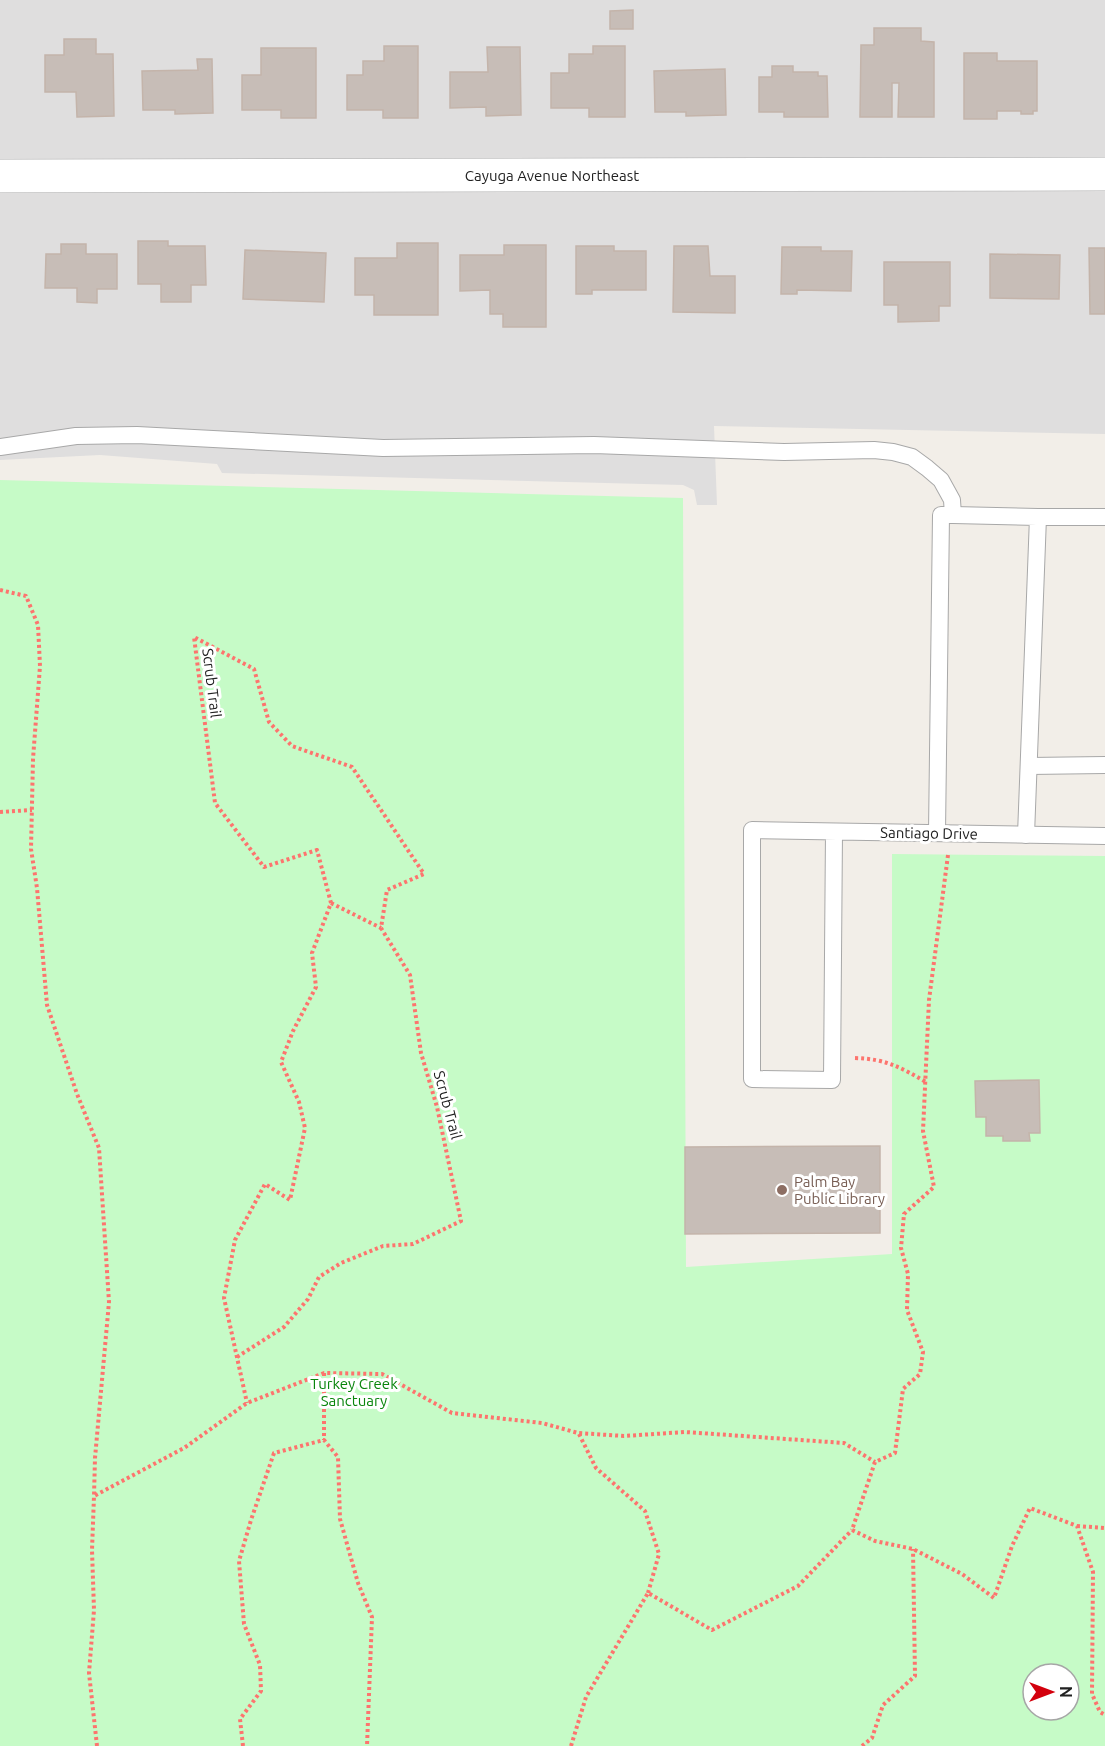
<svg xmlns="http://www.w3.org/2000/svg" width="1105" height="1746" font-family="Ubuntu,sans-serif">
<rect width="100%" height="100%" fill="#f2eee8"/>
<polygon fill="#dfdede" points="0,0 1105,0 1105,434 714,426 717,505 697,505 694,490 683,485 222,473 217,464 100,455 0,460"/>
<path fill="#c6fbc7" fill-rule="evenodd" d="M0 480 683 498 686 1267 892 1254V854L1105 856V1746H0ZM1033 1674H1069V1710H1033Z"/>
<g fill="#c7bdb7" stroke="#c4b4aa" stroke-width="1.5">
<polygon points="633,10 633,29 610,29 610,11"/>
<polygon points="874,28 921,28 921,41 934,42 934,117 898,117 899,83 892,83 892,117 860,117 861,45 874,45"/>
<polygon points="64,39 96,39 96,54 113,54 114,116 77,117 76,92 45,92 45,55 64,55"/>
<polygon points="384,46 418,46 418,118 383,118 383,110 347,110 347,75 363,75 363,61 384,61"/>
<polygon points="593,46 625,46 625,117 589,117 589,108 551,108 551,73 569,73 569,54 593,54"/>
<polygon points="487,47 520,47 521,115 486,116 486,107 450,108 450,72 488,72"/>
<polygon points="261,48 316,48 316,118 281,118 281,110 242,110 242,75 261,75"/>
<polygon points="964,53 997,53 997,61 1037,61 1037,111 1033,111 1033,114 1021,114 1021,111 997,111 997,119 964,119"/>
<polygon points="197,59 212,59 213,113 175,114 175,110 143,110 142,71 198,70"/>
<polygon points="772,66 793,66 793,72 818,72 818,76 827,76 828,117 784,117 784,112 759,112 759,77 772,77"/>
<polygon points="725,69 726,115 686,116 686,112 655,112 654,71"/>
<polygon points="138,241 168,241 168,246 205,246 206,285 191,285 191,302 161,302 161,284 138,284"/>
<polygon points="397,243 438,243 438,315 374,315 374,295 355,295 355,258 397,258"/>
<polygon points="61,244 86,244 86,254 117,254 117,289 97,289 97,303 77,302 77,288 45,288 46,254 61,254"/>
<polygon points="504,245 546,245 546,327 503,327 503,314 490,314 490,290 460,291 460,255 504,255"/>
<polygon points="576,246 614,246 614,251 646,251 646,290 592,290 592,294 576,294"/>
<polygon points="674,246 708,246 710,276 735,276 735,313 673,312"/>
<polygon points="782,247 821,247 821,251 852,251 851,291 797,290 797,294 781,294"/>
<polygon points="1089,248 1105,248 1105,314 1090,314"/>
<polygon points="245,250 326,253 324,302 243,299"/>
<polygon points="990,254 1060,255 1059,299 990,298"/>
<polygon points="884,262 950,262 950,306 939,306 939,321 898,322 898,305 884,305"/>
<polygon points="1039,1080 1040,1133 1029,1133 1030,1141 1003,1141 1003,1136 986,1136 986,1117 976,1117 975,1081"/>
<polygon points="880,1146 880,1233 685,1234 685,1147"/>
</g>
<g fill="none" stroke-linecap="round" stroke-linejoin="round">
<g stroke="#a8a8a8" stroke-width="18">
<g id="lane">
<polyline points="0,447 76,436 137,435 383,448 594,445 784,452 874,450 893,452 912,457 927,468 941,480 952,500 953,515"/>
<polyline points="1038,517 1105,517"/>
<polyline points="1029,766 1105,765"/>
<polyline points="834,832 832,1080 752,1079 752,830 1105,836"/>
<polyline points="937,833 941,515 953,515 1038,517 1026,835"/>
</g>
</g>
<g stroke="#a8a8a8" stroke-width="34">
<polyline id="street" points="0,176 1105,174"/>
</g>
<g stroke="#fd746e" stroke-width="4" stroke-dasharray="3 3" stroke-linecap="butt">
<polyline points="0,590 26,596 38,625 40,666 33,759 31,849 37,888 47,1005 77,1094 99,1148 109,1302 95,1458 94,1496"/>
<polyline points="0,812 32,810"/>
<polyline points="948,855 929,1000 923,1131 934,1187 904,1214 901,1248 908,1274 907,1310 923,1352 920,1374 903,1389 895,1453 875,1462 852,1530 875,1541 913,1549 962,1574 994,1598 1012,1546 1030,1508 1077,1526 1093,1572 1092,1694 1100,1712 1105,1715"/>
<polyline points="331,903 381,928"/>
<path d="M855 1058C886 1059 900 1067 926 1082"/>
<polyline points="237,1357 284,1327 308,1299 319,1277 341,1263 383,1246 413,1244 461,1221 437,1107 421,1053 410,975 381,928 387,890 424,874 352,767 292,746 269,722 254,669 194,637 215,803 264,867 317,850 331,903 312,953 316,987 293,1031 281,1062 299,1102 305,1128 290,1200 265,1184 235,1240 224,1298 247,1403"/>
<polyline points="324,1373 324,1440"/>
<polyline points="579,1434 596,1468 645,1511 659,1554 648,1593"/>
<polyline points="1077,1526 1105,1528"/>
<polyline points="97,1746 89,1673 94,1610 92,1550 94,1496 184,1448 247,1403 324,1373 382,1374 452,1413 542,1423 578,1433 624,1436 685,1432 844,1443 875,1462"/>
<polyline points="243,1746 240,1719 261,1691 260,1665 244,1624 239,1561 251,1520 274,1453 324,1440 338,1457 340,1519 358,1583 372,1617 367,1746"/>
<polyline points="571,1746 586,1697 648,1593 712,1630 798,1586 852,1530"/>
<polyline points="862,1746 872,1738 883,1705 915,1676 913,1549"/>
</g>
<use href="#lane" stroke="#fff" stroke-width="16"/>
<use href="#street" stroke="#fff" stroke-width="33"/>
</g>
<circle fill="#8d6e63" stroke="#fff" stroke-width="2" cx="782" cy="1190" r="6"/>
<g text-anchor="middle" dominant-baseline="central" stroke-width="6" stroke-linejoin="round" paint-order="stroke">
<g font-size="15" fill="#212121" stroke="#fff">
<text x="552" y="175">Cayuga Avenue Northeast</text>
<text transform="translate(212 683) rotate(83)">Scrub Trail</text>
<text transform="translate(929 833) rotate(1)">Santiago Drive</text>
<text transform="translate(448 1105) rotate(75)">Scrub Trail</text>
</g>
<g font-size="15" fill="#785e54" stroke="#fff" text-anchor="start">
<text x="794" y="1181">Palm Bay<tspan x="794" dy="17">Public Library</tspan></text>
</g>
<g font-size="15" fill="#09850c" stroke="#fff">
<text x="354" y="1383">Turkey Creek<tspan x="354" dy="17">Sanctuary</tspan></text>
</g>
</g>
<g transform="translate(1051 1692) rotate(90)"><circle r="28" fill="#ffffff" stroke="#a6a6a6" stroke-width="1.5"/>
<path d="M0-4.5L10 22L0 15L-10 22Z" fill="#d3000d"/>
<text y="-9" font-size="16" font-weight="bold" text-anchor="middle" fill="#212121">N</text>
</g>
</svg>
